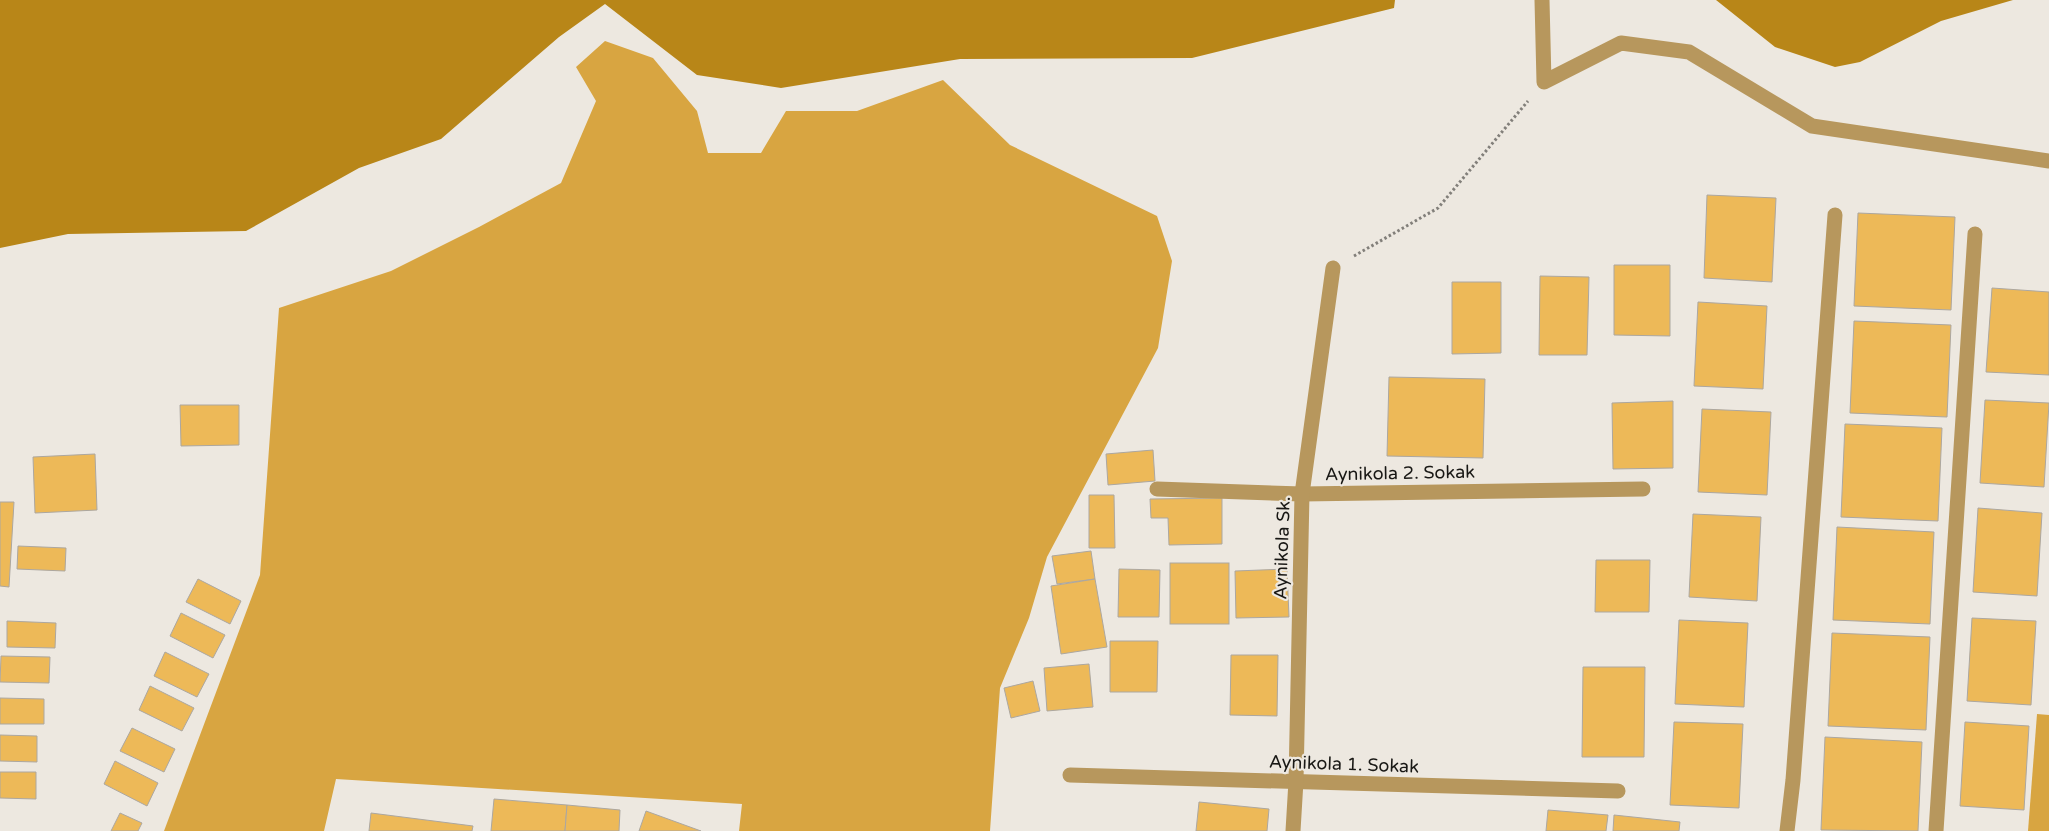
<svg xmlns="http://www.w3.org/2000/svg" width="2049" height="831" font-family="'Varela Round',sans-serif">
<rect width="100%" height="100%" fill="#ede8e0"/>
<g fill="#d8a541">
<polygon points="605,41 653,58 697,111 708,153 761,153 786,111 857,111 943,80 1010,145 1157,216 1172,261 1158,348 1047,557 1029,618 1000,688 990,831 739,831 742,804 336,779 324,831 164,831 260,575 279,308 391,271 479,227 561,183 596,101 576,67"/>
<polygon points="2037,714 2049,715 2049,831 2028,831"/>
</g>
<g fill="#b88618">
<polygon points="0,0 1395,0 1394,8 1192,58 960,59 781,88 697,75 605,4 559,37 441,139 359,168 246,231 68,234 0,248"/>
<polygon points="1716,0 2013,0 1941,21 1860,62 1835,67 1775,47"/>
</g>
<g fill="#edb958" stroke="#aca7a0">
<polygon points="1707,195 1776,198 1772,282 1704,278"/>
<polygon points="1858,213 1955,217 1951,310 1854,306"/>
<polygon points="1614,265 1670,265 1670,336 1614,335"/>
<polygon points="1540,276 1589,277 1587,355 1539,355"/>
<polygon points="1452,282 1501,282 1501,353 1452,354"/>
<polygon points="1992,288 2049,292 2049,375 1986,372"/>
<polygon points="1698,302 1767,306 1763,389 1694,386"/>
<polygon points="1854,321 1951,325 1947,417 1850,413"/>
<polygon points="1389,377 1485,379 1483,458 1387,456"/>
<polygon points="1985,400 2049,403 2044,487 1980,483"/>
<polygon points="1673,401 1673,468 1613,469 1612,403"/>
<polygon points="180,405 239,405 239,445 181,446"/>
<polygon points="1702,409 1771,412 1767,495 1698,492"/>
<polygon points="1845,424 1942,428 1938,521 1841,517"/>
<polygon points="1153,450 1155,481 1108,485 1106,454"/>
<polygon points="95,454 97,510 35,513 33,457"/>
<polygon points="1089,495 1114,495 1115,548 1089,548"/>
<polygon points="1222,498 1222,544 1169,545 1168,518 1151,518 1150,499"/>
<polygon points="0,502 14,502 9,587 0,586"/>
<polygon points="1978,508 2042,513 2037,596 1973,592"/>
<polygon points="1693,514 1761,517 1757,601 1689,597"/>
<polygon points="1837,527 1934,532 1930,624 1833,620"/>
<polygon points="18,546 66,548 65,571 17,569"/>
<polygon points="1091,551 1095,579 1057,584 1052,556"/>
<polygon points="1596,560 1650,560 1649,612 1595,612"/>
<rect x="1170" y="563" width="59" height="61"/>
<polygon points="1119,569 1160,570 1159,617 1118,617"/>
<polygon points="1287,569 1289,617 1236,618 1235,571"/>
<polygon points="198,579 241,601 230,624 186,602"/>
<polygon points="1095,579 1107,647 1061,654 1051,586"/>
<polygon points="181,613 225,635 213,658 170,636"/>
<polygon points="1972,618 2036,621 2031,705 1967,701"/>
<polygon points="1679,620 1748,623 1744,707 1675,704"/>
<polygon points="7,621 56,623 55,648 7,647"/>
<polygon points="1832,633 1930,637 1926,730 1828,726"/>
<polygon points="1110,641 1158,641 1157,692 1110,692"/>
<polygon points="165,652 209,674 197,697 154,676"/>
<polygon points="1231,655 1278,655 1277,716 1230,715"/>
<polygon points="1,656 50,657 49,683 0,682"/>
<polygon points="1089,664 1093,707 1047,711 1044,668"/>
<polygon points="1583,667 1645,667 1644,757 1582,757"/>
<polygon points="1033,681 1040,711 1011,718 1004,688"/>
<polygon points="150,686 194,708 182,731 139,710"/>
<polygon points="0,698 44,699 44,724 0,724"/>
<polygon points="1674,722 1743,724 1739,808 1670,805"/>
<polygon points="1965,722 2029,726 2024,810 1960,806"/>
<polygon points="132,728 175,749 164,772 120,751"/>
<polygon points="0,735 37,736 37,762 0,761"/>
<polygon points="1825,737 1922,742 1918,831 1821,830"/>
<polygon points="115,761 158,783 147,806 104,784"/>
<polygon points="0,772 36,772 36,799 0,798"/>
<polygon points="494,799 567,805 565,831 491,831"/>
<polygon points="1199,802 1269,809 1267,831 1196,831"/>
<polygon points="567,805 620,810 619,831 565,831"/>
<polygon points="1548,810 1608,815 1606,831 1546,831"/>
<polygon points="646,811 701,831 639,831"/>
<polygon points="120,813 142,823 138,831 111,831"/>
<polygon points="371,813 473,826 472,831 369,831"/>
<polygon points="1614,815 1680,822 1679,831 1613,831"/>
</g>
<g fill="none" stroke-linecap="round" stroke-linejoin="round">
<polyline stroke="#827f7a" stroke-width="3" stroke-dasharray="2.5 2.5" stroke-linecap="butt" points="1354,256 1438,208 1528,101"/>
<g stroke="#b7975d" stroke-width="15">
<polyline points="1542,0 1544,82 1621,43 1689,52 1812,126 2049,161"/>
<polyline points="1157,489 1302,494 1643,489"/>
<polyline points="1070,775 1618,791"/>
<polyline points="1293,831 1296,781 1302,494 1333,268"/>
<polyline points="1787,831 1793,780 1835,215"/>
<polyline points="1936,831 1975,234"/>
</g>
</g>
<g text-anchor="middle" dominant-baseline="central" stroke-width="4.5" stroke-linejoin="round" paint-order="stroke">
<g font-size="18" fill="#191815" stroke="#ede8e0">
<text transform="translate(1400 473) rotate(-1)">Aynikola 2. Sokak</text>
<text transform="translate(1282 548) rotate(-88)">Aynikola Sk.</text>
<text transform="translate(1344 764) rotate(2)">Aynikola 1. Sokak</text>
</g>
</g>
</svg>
